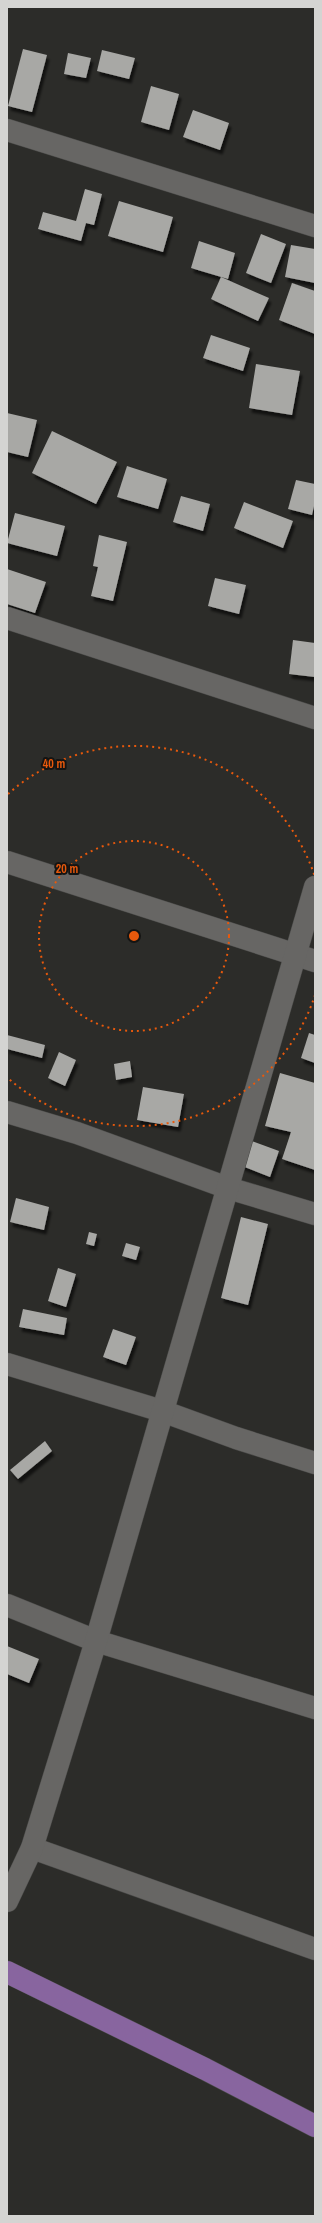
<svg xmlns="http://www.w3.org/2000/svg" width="322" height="2223" font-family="'Archivo Narrow',sans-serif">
<defs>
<filter id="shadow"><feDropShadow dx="2.5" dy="4.5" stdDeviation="1" flood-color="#0009"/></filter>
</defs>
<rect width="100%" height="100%" fill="#2c2c29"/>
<g fill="#a8a8a5" filter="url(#shadow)">
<polygon points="23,49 47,55 32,112 8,106"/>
<polygon points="102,50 135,58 129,79 97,71"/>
<polygon points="68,53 91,58 86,78 64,74"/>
<polygon points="151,86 179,94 169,130 141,122"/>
<polygon points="193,110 229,123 220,150 183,137"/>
<polygon points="85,189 102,194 94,225 86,223 81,241 38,229 43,212 76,221"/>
<polygon points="119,201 173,217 163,252 108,236"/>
<polygon points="261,234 286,244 271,283 246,273"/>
<polygon points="199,241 235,253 228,279 191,268"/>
<polygon points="291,245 315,249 315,283 285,277"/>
<polygon points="221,277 269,298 258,321 211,299"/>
<polygon points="292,283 315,291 315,334 279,320"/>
<polygon points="211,335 250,348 243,371 203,358"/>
<polygon points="256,364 300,371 292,415 249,408"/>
<polygon points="7,413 37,420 28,457 7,452"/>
<polygon points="52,431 117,462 96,504 32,473"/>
<polygon points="127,466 167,479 158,509 117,497"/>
<polygon points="296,480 315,484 315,502 312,515 288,509"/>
<polygon points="181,496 210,504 203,531 173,522"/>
<polygon points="244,502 293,521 283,548 234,528"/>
<polygon points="15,513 65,526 57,556 7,543"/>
<polygon points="99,535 127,542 113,601 91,596 98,567 93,566"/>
<polygon points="7,569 46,582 35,613 7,604"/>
<polygon points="215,578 246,585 239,614 208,606"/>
<polygon points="293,640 315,643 315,677 289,674"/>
<polygon points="309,1033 315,1035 315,1063 301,1058"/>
<polygon points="7,1035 45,1045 42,1058 7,1049"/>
<polygon points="59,1052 76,1060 65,1086 48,1078"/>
<polygon points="130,1061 132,1077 116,1080 114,1064"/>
<polygon points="280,1073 315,1083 315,1170 282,1159 291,1132 265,1126"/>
<polygon points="143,1087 184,1094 178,1127 137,1120"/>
<polygon points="246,1139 279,1151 270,1177 237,1164"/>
<polygon points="16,1198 49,1207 44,1230 10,1222"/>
<polygon points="241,1217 268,1224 248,1305 221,1298"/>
<polygon points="89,1232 97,1234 94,1246 86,1244"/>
<polygon points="126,1243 140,1247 136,1260 122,1256"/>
<polygon points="58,1268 76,1274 66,1307 48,1301"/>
<polygon points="23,1309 67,1318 64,1335 19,1327"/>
<polygon points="113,1329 136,1337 126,1365 103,1357"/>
<polygon points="45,1441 52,1451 18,1479 10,1470"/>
<polygon points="7,1646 39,1659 29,1683 7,1674"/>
</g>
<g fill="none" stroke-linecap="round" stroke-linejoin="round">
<g stroke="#4a4a48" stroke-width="23">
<g id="minor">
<polyline points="7,130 315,226"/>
<polyline points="7,618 315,718"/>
<polyline points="7,862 315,961"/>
<polyline points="7,1112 77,1133 228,1188 315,1214"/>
<polyline points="7,1364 162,1411 236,1438 315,1463"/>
<polyline points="7,1605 96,1641 315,1708"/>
<polyline points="32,1848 315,1949"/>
<polyline points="7,1901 32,1848 96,1641 315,887"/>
</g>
</g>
<g stroke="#4a4a48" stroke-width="23">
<polyline id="primary" points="7,1972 205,2069 315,2126"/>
</g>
<use href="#minor" stroke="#676664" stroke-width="22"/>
<use href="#primary" stroke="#88659f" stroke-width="22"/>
</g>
<g fill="none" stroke="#e8590c" stroke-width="2" stroke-dasharray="2 4">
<circle cx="134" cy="936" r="95"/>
<path d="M315 995A190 190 0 0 1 8 1078M8 794A190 190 0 0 1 315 877"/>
</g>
<circle cx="134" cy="936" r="6" fill="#e8590c" stroke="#141413" stroke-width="2"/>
<g font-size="12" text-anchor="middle" font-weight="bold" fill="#e8590c" stroke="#141413" stroke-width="4" stroke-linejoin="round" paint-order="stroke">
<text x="54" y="768">40 m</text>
<text x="67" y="873">20 m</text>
</g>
<rect width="322" height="2223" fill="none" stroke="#d4d4d2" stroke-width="16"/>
</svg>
